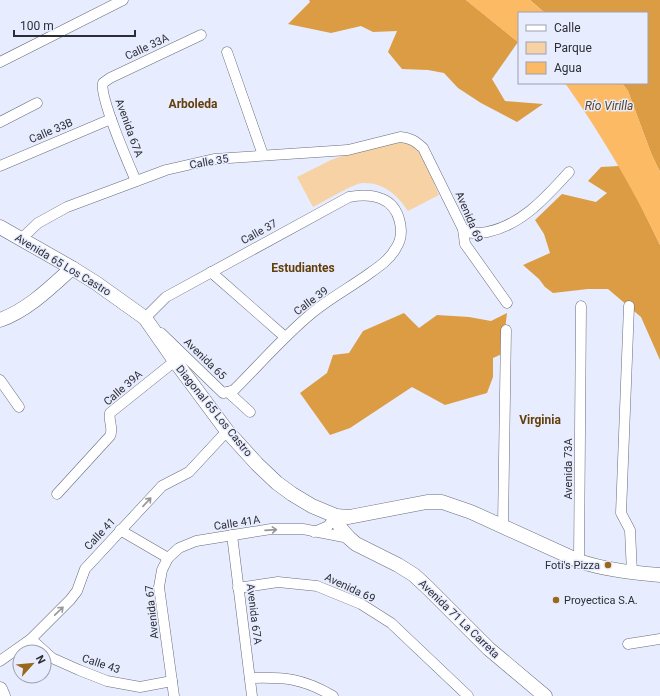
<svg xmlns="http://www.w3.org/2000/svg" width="660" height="696" font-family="Roboto,sans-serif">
<rect width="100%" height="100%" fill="#e7ecfe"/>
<path fill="#f7d2a5" d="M400 141C406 142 411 143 415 147 424 156 434 183 439 195L408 211C398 195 383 182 363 183 354 183 323 202 313 207L297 177 331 160 361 149Z"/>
<g fill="#db9c43">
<polygon points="309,0 466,0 518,42 492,79 505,101 543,104 517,122 481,103 458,88 444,73 428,70 402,69 388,52 397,31 373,32 361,26 331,33 288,24 310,2"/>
<polygon points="530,0 660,0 660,172 651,153 628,91 622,83 647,83 647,13 545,13"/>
<polygon points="619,166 638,200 660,245 660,360 641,317 608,289 588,289 553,293 545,287 539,279 523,265 550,253 544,234 535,220 562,194 596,202 607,193 588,181 601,167"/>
<polygon points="404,313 419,328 437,315 469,317 491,321 507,313 502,354 493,358 493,377 487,393 445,405 412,387 350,428 330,435 300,393 327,373 333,355 349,353 363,331"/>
</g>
<g fill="#fcba64">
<polygon points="466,0 530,0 545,13 519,13 519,43"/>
<path d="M565 83H622L628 91 651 153 660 172V245C633 188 601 134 565 83Z"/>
</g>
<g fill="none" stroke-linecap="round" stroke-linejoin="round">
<g stroke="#696d7d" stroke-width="11">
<g id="street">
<polyline points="227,52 263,155"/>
<polyline points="0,62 123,0"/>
<polyline points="0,122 37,103"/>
<polyline points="0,166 111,119"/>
<path d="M136 181C129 165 99 96 103 83L110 78 201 35"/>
<path d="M463 229C471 235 478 233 487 232 522 225 546 197 569 172"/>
<path d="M21 239 38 223 67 207 166 170 214 159 348 150 400 137C411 138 415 141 423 148L463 229 465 244 507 303"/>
<polyline points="211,272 285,337"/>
<polyline points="629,306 621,513 630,530 632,573"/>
<path d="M149 322 145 318 166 297 349 197C360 195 371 194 382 199 400 206 406 233 396 248 390 259 380 266 370 273 351 287 330 298 312 313 284 336 260 364 234 390L228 392"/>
<polyline points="161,333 223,393 228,392 250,412"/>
<polyline points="0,380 19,407"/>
<path d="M57 494 110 436C114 428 108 421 110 413L175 361"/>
<polyline points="503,525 506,330"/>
<polyline points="120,530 168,558"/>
<polyline points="314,532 328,526 336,516"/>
<polyline points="232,535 252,696"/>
<polyline points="579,561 581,306"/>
<polyline points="238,588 278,582 317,586 361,604 391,623 468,696"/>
<polyline points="31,639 52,658 79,670 107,681 140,687 172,681"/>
<polyline points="628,644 660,639"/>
<polyline points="0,661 31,639 70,600 77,591 85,569 162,486 189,472 227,431"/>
<path d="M250 678C285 677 302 678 333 696"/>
<polyline points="174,696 159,587 162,570 168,558 179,548 196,541 271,529 303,529 349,538"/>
</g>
</g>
<g stroke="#696d7d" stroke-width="15">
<g id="secondary">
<path d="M0 227 72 268 96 283 145 318 175 361 227 431 257 464 277 483 292 494 312 506 336 516 349 517 427 502H442L471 512 579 561C605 570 633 573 660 575"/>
<path d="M0 320C28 310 51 287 72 268"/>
<polyline points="336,516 341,529 349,538 356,544 398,565 414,575 428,588 489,649 545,696"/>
<polyline points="0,689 3,696"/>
</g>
</g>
<use href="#street" stroke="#fff" stroke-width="10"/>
<use href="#secondary" stroke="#fff" stroke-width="14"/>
</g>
<defs><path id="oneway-shaft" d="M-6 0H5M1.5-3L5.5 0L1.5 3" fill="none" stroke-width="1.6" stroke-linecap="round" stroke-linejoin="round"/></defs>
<g stroke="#96969a">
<use href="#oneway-shaft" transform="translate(147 502) rotate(-47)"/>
<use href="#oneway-shaft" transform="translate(271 530) rotate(-4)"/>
<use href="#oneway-shaft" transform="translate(59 611) rotate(-44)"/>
</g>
<g fill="#9a681c" stroke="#e7ecfe" stroke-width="1.5">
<circle cx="608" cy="565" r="4"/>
<circle cx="556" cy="600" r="4"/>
</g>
<g text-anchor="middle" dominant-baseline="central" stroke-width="3" stroke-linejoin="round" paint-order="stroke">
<g font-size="11" fill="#2d2e35" stroke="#e7ecfe">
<text transform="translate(147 47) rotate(-25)">Calle 33A</text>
<text transform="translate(129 128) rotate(70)">Avenida 67A</text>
<text transform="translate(51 131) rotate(-23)">Calle 33B</text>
<text transform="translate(209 162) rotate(-10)">Calle 35</text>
<text transform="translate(469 217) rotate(67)">Avenida 69</text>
<text transform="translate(259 232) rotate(-29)">Calle 37</text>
<text transform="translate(63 265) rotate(31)">Avenida 65 Los Castro</text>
<text transform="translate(311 301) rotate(-37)">Calle 39</text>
<text transform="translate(205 359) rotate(44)">Avenida 65</text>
<text transform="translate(123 388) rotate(-41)">Calle 39A</text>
<text transform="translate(214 411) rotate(51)">Diagonal 65 Los Castro</text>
<text transform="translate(568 469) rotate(-90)">Avenida 73A</text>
<text transform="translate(237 523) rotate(-9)">Calle 41A</text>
<text transform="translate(100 534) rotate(-47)">Calle 41</text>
<text transform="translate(350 588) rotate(25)">Avenida 69</text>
<text transform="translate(152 612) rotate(-96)">Avenida 67</text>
<text transform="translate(254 614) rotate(83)">Avenida 67A</text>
<text transform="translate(459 619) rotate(44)">Avenida 71 La Carreta</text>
<text transform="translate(101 664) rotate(18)">Calle 43</text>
</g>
<g font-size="11" fill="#2d2e35" stroke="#e7ecfe" text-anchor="end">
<text x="600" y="565">Foti's Pizza</text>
<text x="564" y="600" text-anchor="start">Proyectica S.A.</text>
</g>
<g font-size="12" font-weight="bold" fill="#63400b" stroke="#e7ecfe">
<text x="193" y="104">Arboleda</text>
<text x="303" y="268">Estudiantes</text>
<text x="540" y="420">Virginia</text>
</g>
<g font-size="12" font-style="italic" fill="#604521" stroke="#e7ecfe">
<text x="609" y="106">Río Virilla</text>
</g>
</g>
<rect x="518" y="12" width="130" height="72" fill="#e7ecfe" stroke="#9da0ae"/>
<rect x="526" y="25" width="20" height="6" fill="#ffffff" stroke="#9da0ae"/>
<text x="554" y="32" font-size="12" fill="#2d2e35">Calle</text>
<rect x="526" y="42" width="20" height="12" fill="#f7d2a5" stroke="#9da0ae"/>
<text x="554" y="52" font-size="12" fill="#2d2e35">Parque</text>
<rect x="526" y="62" width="20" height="12" fill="#fcba64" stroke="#9da0ae"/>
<text x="554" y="72" font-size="12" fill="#2d2e35">Agua</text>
<g transform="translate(32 664) rotate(63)"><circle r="19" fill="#e7ecfe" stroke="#9da0ae"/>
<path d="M0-3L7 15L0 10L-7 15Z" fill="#9a681c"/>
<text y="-6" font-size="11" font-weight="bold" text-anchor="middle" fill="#2d2e35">N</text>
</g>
<path d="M14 30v6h121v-6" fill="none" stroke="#2d2e35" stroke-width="2"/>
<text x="20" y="30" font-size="12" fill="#2d2e35" stroke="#e7ecfe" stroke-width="3" paint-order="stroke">100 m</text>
</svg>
